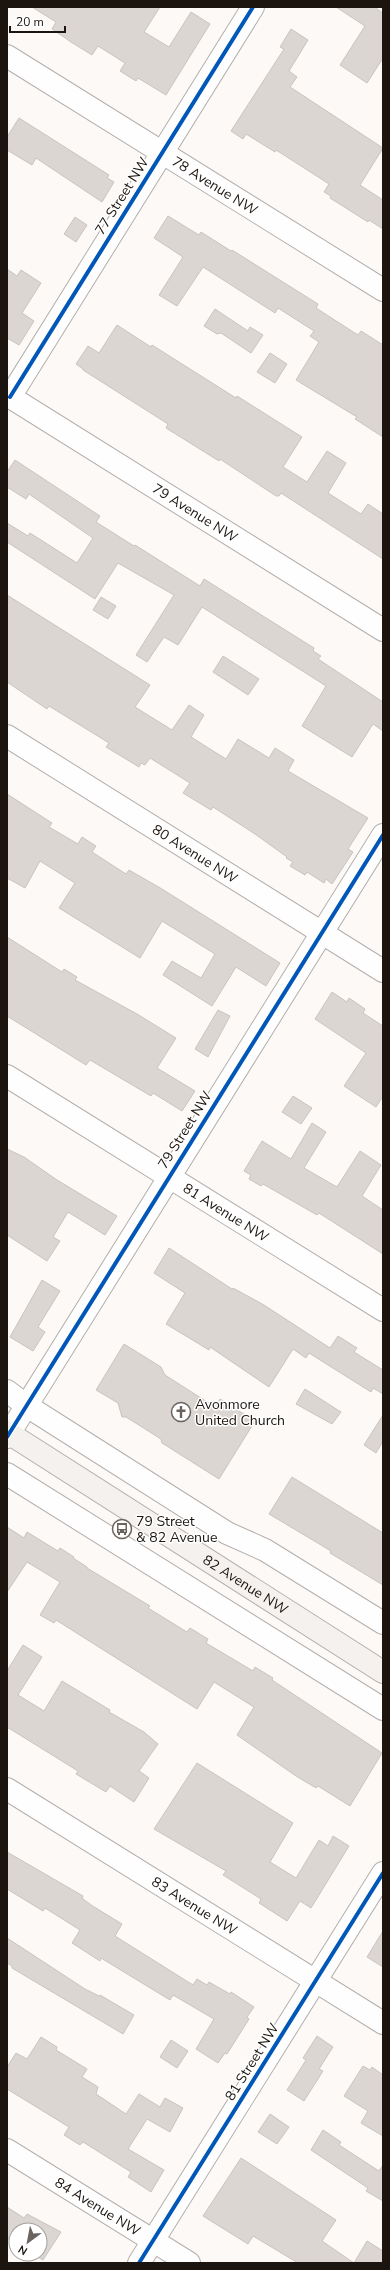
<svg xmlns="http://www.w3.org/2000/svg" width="390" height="2270" font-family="'Nunito Sans',sans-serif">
<rect width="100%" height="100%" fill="#fcf9f7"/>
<g fill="#dcd6d2" stroke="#c9c4c0">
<polygon points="32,7 160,7 144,32 169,47 191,12 210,24 166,95 138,78 136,81 120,71 125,63 98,46 92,55 71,42 52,29 56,22"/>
<polygon points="336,7 374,7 383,13 383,58 367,83 340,65 365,26"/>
<polygon points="291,29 308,40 289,71 297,77 290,87 383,148 360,185 383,200 383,229 369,220 368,222 330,198 331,196 324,192 329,184 287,157 276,150 275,152 246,134 243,139 231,131 284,49 280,47"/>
<polygon points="19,118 109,175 107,178 114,182 102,202 36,158 32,165 7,150 7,137"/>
<polygon points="168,216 199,235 201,232 231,251 232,250 318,304 316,308 358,335 361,331 383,345 383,437 355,419 357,417 296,380 319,342 310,336 314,331 278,308 275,313 203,267 177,306 159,295 183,257 154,238"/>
<polygon points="75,217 87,225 76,242 64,234"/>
<polygon points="7,269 17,276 21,270 41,283 22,313 34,321 19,345 7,338"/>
<polygon points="215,309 248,331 250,327 263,335 251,353 221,333 217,334 204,326"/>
<polygon points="117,325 151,347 152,345 236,398 237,396 302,437 283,467 307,482 327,451 346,463 328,493 361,514 368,504 383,514 383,559 281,493 279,496 276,496 220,459 219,461 166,428 168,424 83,370 83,369 76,364 88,346 99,353"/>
<polygon points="270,353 287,364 275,383 257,372"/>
<polygon points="15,460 100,516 96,522 134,546 135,545 200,586 204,579 314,648 313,651 321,656 318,659 383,702 383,731 373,724 352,757 302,726 326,686 202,607 178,645 164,637 147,662 136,655 174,595 118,563 95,599 7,542 7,523 28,536 30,533 77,563 93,538 29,494 26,499 7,487 7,472"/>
<polygon points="7,595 150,685 135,707 172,730 189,705 204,715 191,737 226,759 238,739 269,758 275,748 294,760 288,771 368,818 348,849 353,852 332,884 326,879 324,883 307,872 305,875 290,866 293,862 286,858 287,857 255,834 213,807 211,810 183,793 190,783 150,758 145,765 141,763 139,767 106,747 109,743 101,738 49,706 47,709 7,682"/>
<polygon points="101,597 116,606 108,619 93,610"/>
<polygon points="223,656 259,679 248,695 213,672"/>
<polygon points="7,794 52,823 49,827 78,844 82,837 96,846 92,852 126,874 129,870 162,889 280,963 266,986 236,967 212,1006 163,975 172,961 201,978 215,954 162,921 140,958 59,908 75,883 40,861 25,888 7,878"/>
<polygon points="7,937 62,972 64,969 77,977 75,980 137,1014 176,1038 157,1068 195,1091 182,1111 153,1093 151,1096 90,1060 86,1065 7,1016"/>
<polygon points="332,992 347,1002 349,998 365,1009 363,1013 383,1026 383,1096 376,1107 344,1086 366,1053 315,1019"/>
<polygon points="218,1010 230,1016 208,1057 195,1049"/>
<polygon points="293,1096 312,1108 301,1124 282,1112"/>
<polygon points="312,1123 326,1132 304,1168 337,1187 360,1151 381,1165 362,1196 383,1210 383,1254 319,1213 317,1215 263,1184 261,1186 249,1179 251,1175 244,1171 262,1141 291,1159"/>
<polygon points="7,1149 24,1157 57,1180 117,1216 105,1235 68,1212 53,1237 60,1241 47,1261 7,1235"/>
<polygon points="169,1248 232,1289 233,1288 264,1305 330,1348 338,1336 357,1348 354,1352 383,1370 383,1394 373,1388 371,1392 309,1353 306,1358 293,1349 269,1387 210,1347 209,1350 166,1324 185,1293 154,1273"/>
<polygon points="42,1280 60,1291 38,1327 45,1332 33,1351 10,1337"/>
<polygon points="124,1344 161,1367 165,1375 215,1407 220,1399 255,1421 219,1479 162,1443 161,1439 126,1417 122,1417 118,1403 96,1390"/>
<polygon points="305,1389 341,1412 332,1424 296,1404"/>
<polygon points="383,1415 383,1441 376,1453 364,1445"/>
<polygon points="292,1477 383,1533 383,1585 330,1553 331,1551 269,1514"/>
<polygon points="7,1527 24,1538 27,1532 58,1551 60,1548 74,1557 73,1558 87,1567 87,1568 150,1606 148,1608 187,1632 190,1628 208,1639 206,1643 253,1671 255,1667 273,1678 272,1680 382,1753 350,1806 318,1786 316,1788 296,1776 237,1735 254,1707 214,1682 197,1709 56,1620 54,1623 40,1615 60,1582 27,1562 7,1592"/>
<polygon points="23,1645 42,1657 18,1695 44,1711 62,1681 110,1710 109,1712 144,1732 158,1744 139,1771 149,1778 134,1802 110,1786 106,1792 76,1774 78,1771 7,1727 7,1671"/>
<polygon points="197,1763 293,1823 270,1862 296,1878 319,1840 328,1846 333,1836 349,1846 311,1908 300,1901 287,1921 259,1903 261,1899 223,1875 226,1871 154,1829"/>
<polygon points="7,1852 83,1896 82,1898 91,1905 122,1924 115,1936 193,1985 197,1979 207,1985 209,1982 230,1994 231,1992 254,2007 247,2017 249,2019 227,2054 225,2053 218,2063 196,2049 214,2019 173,1995 170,2000 101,1958 100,1961 72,1943 80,1930 45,1908 43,1911 7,1889"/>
<polygon points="383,1931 383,1967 367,1957"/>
<polygon points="7,1938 85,1989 99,1996 100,1995 134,2015 123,2034 12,1968 12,1966 7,1963"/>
<polygon points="317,2036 333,2047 319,2069 323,2071 304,2101 287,2090 306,2060 303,2058"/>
<polygon points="41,2037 57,2047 56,2050 87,2069 82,2077 98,2087 96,2094 126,2114 139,2094 160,2107 165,2098 183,2108 170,2132 147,2119 128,2149 164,2170 151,2192 128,2177 131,2172 83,2142 80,2145 64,2135 69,2127 7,2089 7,2067 16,2053 27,2059"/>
<polygon points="171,2040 188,2051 177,2068 160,2057"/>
<polygon points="363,2066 370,2070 372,2067 383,2075 383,2136 361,2123 368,2111 344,2096"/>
<polygon points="270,2114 289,2127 277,2144 258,2132"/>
<polygon points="323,2130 341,2142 339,2145 379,2171 383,2165 383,2201 366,2191 368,2188 311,2150"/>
<polygon points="241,2158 336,2220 322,2241 354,2263 367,2241 383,2251 383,2263 298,2263 253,2236 248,2244 203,2216"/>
<polygon points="7,2207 24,2218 27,2214 61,2232 43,2260 33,2254 40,2254 40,2230 16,2230 16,2243 7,2238"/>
</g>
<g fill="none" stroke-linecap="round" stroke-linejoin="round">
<g stroke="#b4afac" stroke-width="24">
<g id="minor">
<path id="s1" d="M7 56 383 290"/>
<path id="s2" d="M7 395 383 630"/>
<polyline points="10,397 253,7"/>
<path id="s3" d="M7 736 383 971"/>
<path id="s4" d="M7 1076 383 1310"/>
<polyline points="7,1391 27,1406 227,1533 265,1550 383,1623"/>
<polyline points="7,1474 383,1709"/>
<path id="s5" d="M7 1789 383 2023"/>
<path id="s6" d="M7 2150 189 2263"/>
<polyline points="139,2263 383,1873"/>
</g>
</g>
<g stroke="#b4afac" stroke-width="24">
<polyline id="tertiary" points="7,1437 383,835"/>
</g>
<g stroke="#b4afac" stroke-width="24">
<g id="secondary">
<path id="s7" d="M7 1432 383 1672"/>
</g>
</g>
<use href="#minor" stroke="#fffefe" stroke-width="22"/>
<use href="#tertiary" stroke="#fffefe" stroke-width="22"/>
<use href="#secondary" stroke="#f5f1ee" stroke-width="22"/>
<g stroke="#fff" stroke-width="6">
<g id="cycleway">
<polyline points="10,397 253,7"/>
<polyline points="7,1437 383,835"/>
<polyline points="139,2263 383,1873"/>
</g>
</g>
<use href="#cycleway" stroke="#0057b8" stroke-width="4"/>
</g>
<defs>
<g id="church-ring" transform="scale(1)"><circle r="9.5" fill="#fff" stroke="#6a6460" stroke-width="1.5"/><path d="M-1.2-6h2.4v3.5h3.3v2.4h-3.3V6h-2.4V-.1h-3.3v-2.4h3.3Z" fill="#6a6460"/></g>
<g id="bus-ring" transform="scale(1)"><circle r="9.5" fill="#fff" stroke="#6a6460" stroke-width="1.5"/><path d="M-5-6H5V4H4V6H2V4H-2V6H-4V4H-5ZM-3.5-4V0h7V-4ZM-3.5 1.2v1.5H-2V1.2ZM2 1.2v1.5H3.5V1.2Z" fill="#6a6460"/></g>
</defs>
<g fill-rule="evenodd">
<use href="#church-ring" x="181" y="1412"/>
<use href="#bus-ring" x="122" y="1529"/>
</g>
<g text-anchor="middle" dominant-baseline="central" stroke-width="3" stroke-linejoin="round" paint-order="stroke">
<g font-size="14" fill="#1b140f" stroke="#fff">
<text stroke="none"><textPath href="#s1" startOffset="245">78 Avenue NW</textPath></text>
<text transform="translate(122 196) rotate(-58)">77 Street NW</text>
<text stroke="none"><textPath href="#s2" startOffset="222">79 Avenue NW</textPath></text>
<text stroke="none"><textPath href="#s3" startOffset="222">80 Avenue NW</textPath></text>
<text transform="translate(185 1130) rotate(-58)">79 Street NW</text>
<text stroke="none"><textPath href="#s4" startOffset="258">81 Avenue NW</textPath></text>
<text stroke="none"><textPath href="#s7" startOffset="283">82 Avenue NW</textPath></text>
<text stroke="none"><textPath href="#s5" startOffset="221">83 Avenue NW</textPath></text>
<text transform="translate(252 2062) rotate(-58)">81 Street NW</text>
<text stroke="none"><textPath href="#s6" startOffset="107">84 Avenue NW</textPath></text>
</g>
<g font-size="14" fill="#1b140f" stroke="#fff" text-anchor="start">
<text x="195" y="1404">Avonmore<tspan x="195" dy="16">United Church</tspan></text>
<text x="136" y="1521">79 Street<tspan x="136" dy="16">&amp; 82 Avenue</tspan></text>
</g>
</g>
<rect width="390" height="2270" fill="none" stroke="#1b140f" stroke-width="16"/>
<g transform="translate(28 2242) rotate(212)"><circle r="19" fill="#ffffff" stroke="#a4a19f"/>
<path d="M0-3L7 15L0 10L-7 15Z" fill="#6a6460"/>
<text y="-6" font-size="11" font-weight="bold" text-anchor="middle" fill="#1b140f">N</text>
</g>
<path d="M10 26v6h55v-6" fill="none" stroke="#1b140f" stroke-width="2"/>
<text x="16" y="26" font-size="12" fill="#1b140f" stroke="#ffffff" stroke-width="3" paint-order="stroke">20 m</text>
</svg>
